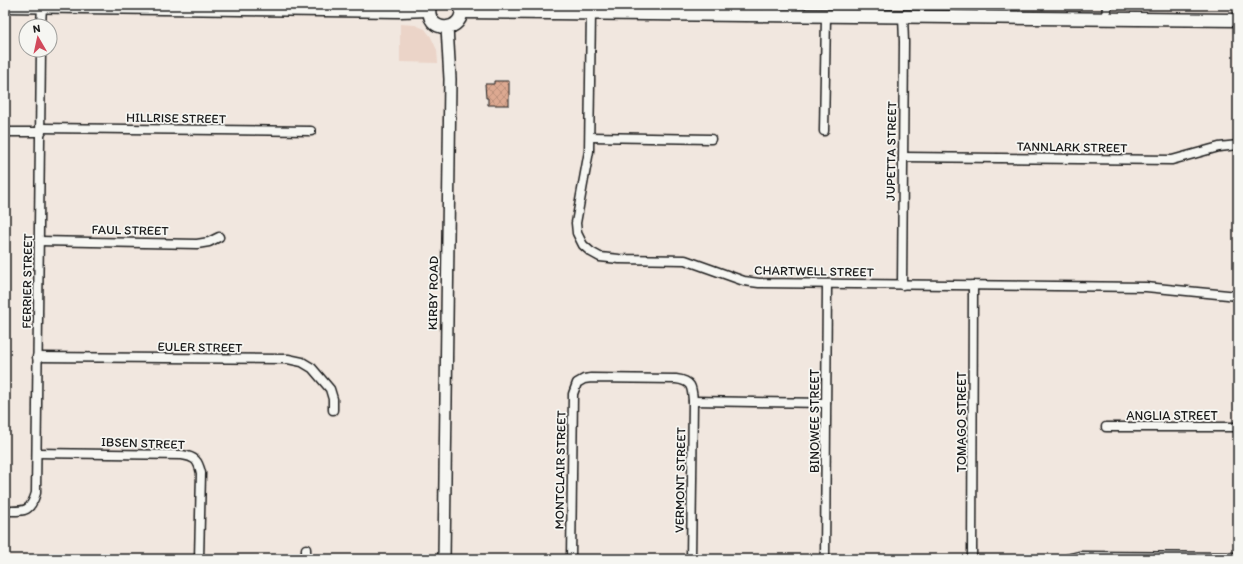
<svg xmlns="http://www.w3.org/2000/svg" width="1243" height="564" font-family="Itim,sans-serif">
<defs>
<pattern id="building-cross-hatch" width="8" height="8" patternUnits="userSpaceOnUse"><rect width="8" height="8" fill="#dda991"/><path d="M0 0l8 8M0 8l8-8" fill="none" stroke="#bd917c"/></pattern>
</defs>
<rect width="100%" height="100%" fill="#f1e7df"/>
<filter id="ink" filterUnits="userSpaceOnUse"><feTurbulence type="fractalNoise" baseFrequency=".025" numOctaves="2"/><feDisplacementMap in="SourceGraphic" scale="8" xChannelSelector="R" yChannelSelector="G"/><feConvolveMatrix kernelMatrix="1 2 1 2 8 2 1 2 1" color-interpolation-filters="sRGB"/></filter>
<g filter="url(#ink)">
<polygon fill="#ebd4c8" points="400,24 415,25 425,29 431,37 437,50 438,63 400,62"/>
<polygon fill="url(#building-cross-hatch)" stroke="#1c1c1c" points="494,81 509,81 509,105 488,105 488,98 486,98 485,84 494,84"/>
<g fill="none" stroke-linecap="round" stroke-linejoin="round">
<g stroke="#1c1c1c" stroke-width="11">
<g id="street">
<polyline points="982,5 982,18"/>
<polyline points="591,13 589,151 576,223 577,233 583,245 591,252 600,257 619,259 685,260 744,281 759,283 1146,287 1238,296"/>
<polyline points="1106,19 1107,5"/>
<polyline points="41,26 42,6"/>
<polyline points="41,128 311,131"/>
<polyline points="824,131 826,16"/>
<polyline points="5,132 41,132"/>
<polyline points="590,137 711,139"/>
<polyline points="903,157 1172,160 1219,147 1238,145"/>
<polyline points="39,241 197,244 209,242 219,237"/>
<polyline points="902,285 904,42 903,16"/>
<polyline points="37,357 288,359 302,362 312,368 330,389 333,399 333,410"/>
<polyline points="693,401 826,403"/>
<polyline points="1106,427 1238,427"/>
<path d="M37 453 182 455C195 457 198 460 201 473L199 559"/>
<path d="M5 511C24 511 30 513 36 493L41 50"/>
<polyline points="306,559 306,549"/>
<path d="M571 559 573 394 577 383 584 379 591 378 676 379C692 381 692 387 693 401L691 559"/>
<polyline points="825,559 827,284"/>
<polyline points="972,559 973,285"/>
<polyline points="1067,559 1079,556 1238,557"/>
</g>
</g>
<g stroke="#1c1c1c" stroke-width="14">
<polyline id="secondary" points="444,559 450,79 447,27"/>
</g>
<g stroke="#1c1c1c" stroke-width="15">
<g id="primary">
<path d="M430 5C423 34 467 35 461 5"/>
<polyline points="5,6 400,11 428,10"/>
<polyline points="462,12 1238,20"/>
</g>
</g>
<use href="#street" stroke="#f6f6f2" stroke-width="8"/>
<use href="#secondary" stroke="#f6f6f2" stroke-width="11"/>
<use href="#primary" stroke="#f6f6f2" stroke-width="12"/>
</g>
</g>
<g text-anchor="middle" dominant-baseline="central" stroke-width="3.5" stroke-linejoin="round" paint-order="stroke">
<g font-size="13" fill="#1c1c1c" stroke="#f6f6f2">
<text transform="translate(176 118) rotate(1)">HILLRISE STREET</text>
<text transform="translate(1072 147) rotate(1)">TANNLARK STREET</text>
<text transform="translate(891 151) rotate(-89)">JUPETTA STREET</text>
<text transform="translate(130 230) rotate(1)">FAUL STREET</text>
<text transform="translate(814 271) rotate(1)">CHARTWELL STREET</text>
<text transform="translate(27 281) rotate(-89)">FERRIER STREET</text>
<text transform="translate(433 293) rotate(-89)">KIRBY ROAD</text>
<text transform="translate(200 347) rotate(1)">EULER STREET</text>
<text x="1172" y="415">ANGLIA STREET</text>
<text transform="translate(814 421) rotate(-90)">BINOWEE STREET</text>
<text transform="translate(961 422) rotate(-90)">TOMAGO STREET</text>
<text transform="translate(143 443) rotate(2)">IBSEN STREET</text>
<text transform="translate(560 470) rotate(-89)">MONTCLAIR STREET</text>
<text transform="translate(680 480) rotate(-89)">VERMONT STREET</text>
</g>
</g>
<rect width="1243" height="564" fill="none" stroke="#f6f6f2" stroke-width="20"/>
<rect x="10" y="10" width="1223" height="544" fill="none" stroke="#1c1c1c" stroke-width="1.5" filter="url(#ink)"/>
<g transform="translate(38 38) rotate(351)"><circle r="19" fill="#f6f6f2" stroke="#9f9f9c"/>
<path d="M0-3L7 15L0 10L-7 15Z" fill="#d1495b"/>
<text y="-6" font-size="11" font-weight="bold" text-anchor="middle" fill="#1c1c1c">N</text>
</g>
</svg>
